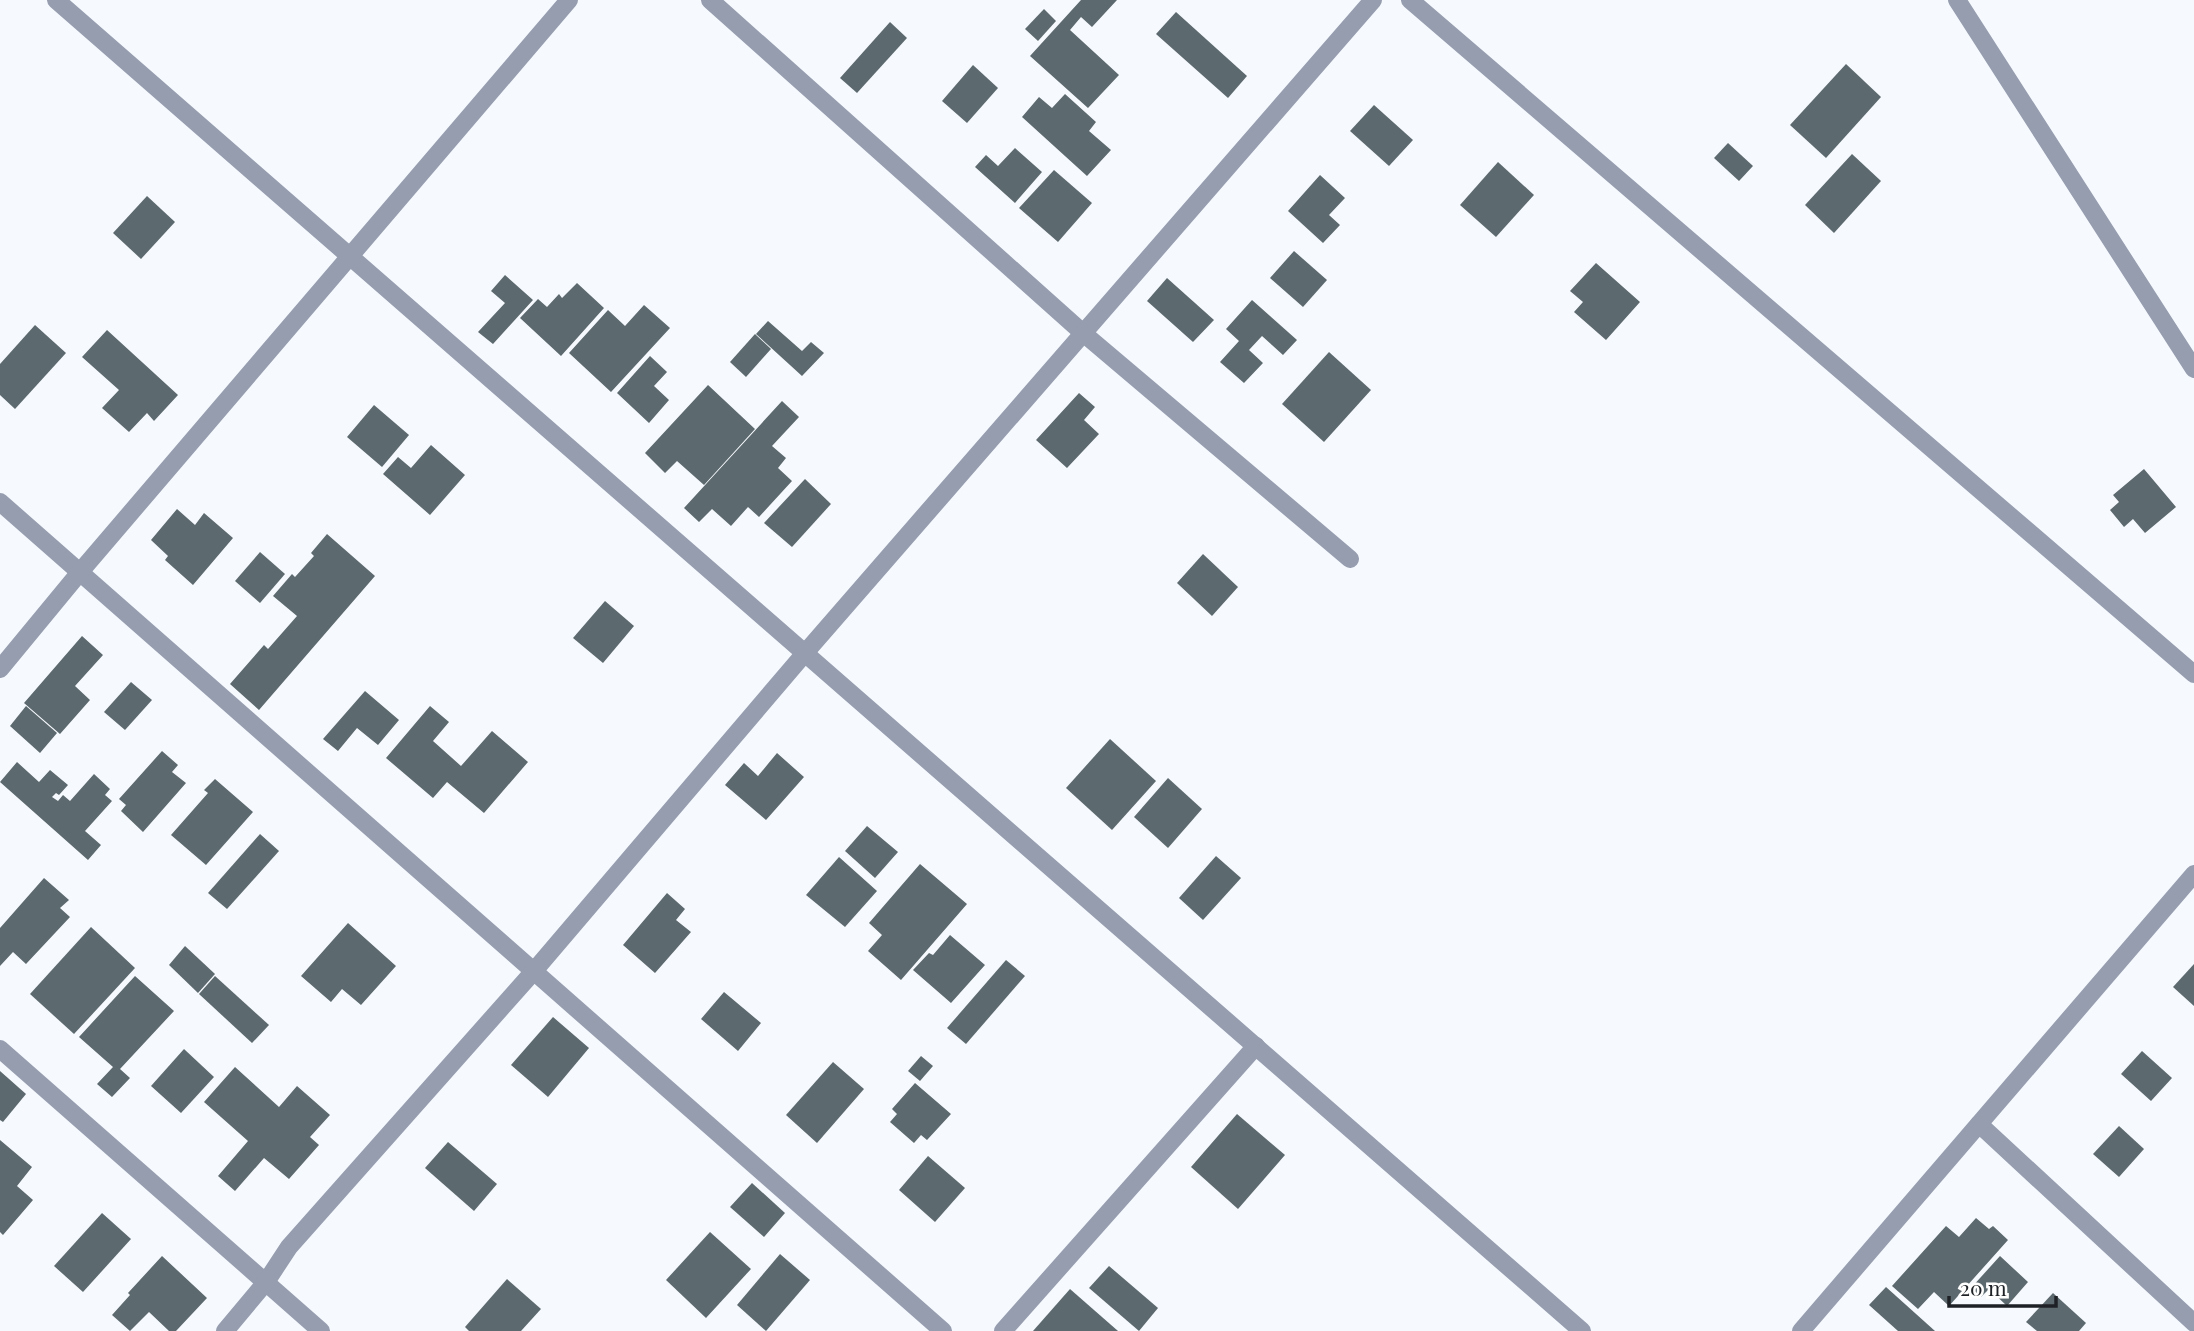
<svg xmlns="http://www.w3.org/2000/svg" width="2194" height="1331" font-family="'Playfair Display',serif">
<rect width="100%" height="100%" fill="#f6fafe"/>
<g fill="#5c696e">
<polygon points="1081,0 1117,0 1092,27 1081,17 1070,30 1119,75 1088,108 1030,56"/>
<polygon points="1044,9 1056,21 1038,41 1025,29"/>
<polygon points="1176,12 1247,76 1228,98 1156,34"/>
<polygon points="890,22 907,38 857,93 840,78"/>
<polygon points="1846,64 1881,97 1826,158 1790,125"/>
<polygon points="973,65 998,88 967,123 942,101"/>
<polygon points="1065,94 1096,122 1089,131 1111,150 1087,176 1022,117 1039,97 1052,108"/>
<polygon points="1374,105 1413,140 1389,166 1350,131"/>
<polygon points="1728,143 1753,166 1739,181 1714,158"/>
<polygon points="1015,148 1042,172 1015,203 975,167 986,155 998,166"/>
<polygon points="1852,154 1881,181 1834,233 1805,205"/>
<polygon points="1498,162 1534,195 1496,237 1460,205"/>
<polygon points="1054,170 1092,203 1058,242 1019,208"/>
<polygon points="1320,175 1345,198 1329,215 1340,225 1323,243 1288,211"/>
<polygon points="147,196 175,222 141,259 113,233"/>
<polygon points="1294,251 1327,280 1303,307 1270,278"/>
<polygon points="1596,263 1640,302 1606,340 1574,312 1583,302 1570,291"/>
<polygon points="505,275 533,300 493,344 478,332 505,303 491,291"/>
<polygon points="1167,278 1214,320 1193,342 1147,301"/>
<polygon points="577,283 604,308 561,356 520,318 538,299 547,307 559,294 562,298"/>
<polygon points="1252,300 1297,340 1283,355 1262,336 1249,350 1263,363 1244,383 1220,362 1239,341 1226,329"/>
<polygon points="644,305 670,328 611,392 569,353 608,310 625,326"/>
<polygon points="768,321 802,351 811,342 824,353 802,376 756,334"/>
<polygon points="35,325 66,353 15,409 0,395 0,364"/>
<polygon points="107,330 178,395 154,421 147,413 129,432 102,408 119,390 82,357"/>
<polygon points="755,334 771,349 746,377 730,362"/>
<polygon points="1329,352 1371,390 1324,442 1282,404"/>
<polygon points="650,356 667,372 654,386 669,400 649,423 617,393"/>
<polygon points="708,385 755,429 704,485 677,461 665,473 645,453"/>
<polygon points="1079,393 1095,407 1084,420 1099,434 1067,468 1036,440"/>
<polygon points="782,401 799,417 772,446 786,458 778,468 792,481 759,517 748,507 731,526 712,509 699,522 684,508"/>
<polygon points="374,405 409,435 382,467 347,437"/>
<polygon points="431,445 465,475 430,515 383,474 398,457 411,468"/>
<polygon points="2144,469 2176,507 2145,533 2133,519 2124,527 2110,510 2119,502 2113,495"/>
<polygon points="805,479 831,504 792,547 764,523"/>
<polygon points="177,509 195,525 204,513 233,538 193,585 165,560 168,556 151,540"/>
<polygon points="327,534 375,576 259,710 230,684 264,645 268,649 297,616 273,596 292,574 295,577 314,556 311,553"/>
<polygon points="260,552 285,574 260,603 235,581"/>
<polygon points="1203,554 1238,587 1212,616 1177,583"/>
<polygon points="605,601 634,626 603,663 573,638"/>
<polygon points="82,636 103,655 75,686 90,700 60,734 24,703"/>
<polygon points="131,682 152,700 125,730 104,712"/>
<polygon points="365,691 399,720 378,745 357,728 338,751 323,739"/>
<polygon points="26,706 57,733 40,753 10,726"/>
<polygon points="430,706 449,722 433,741 461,766 492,731 528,762 484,813 447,782 433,798 386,758"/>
<polygon points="1110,739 1156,781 1112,830 1066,788"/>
<polygon points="162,751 178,765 172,772 186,783 143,832 121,811 126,805 119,799"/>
<polygon points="777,753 804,777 766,820 725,785 744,763 758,776"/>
<polygon points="17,762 39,782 50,770 68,785 59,795 56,793 52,797 58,801 63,795 70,801 94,774 110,789 105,795 112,801 85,831 101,845 88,860 0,782"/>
<polygon points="1168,778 1202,809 1168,848 1134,817"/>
<polygon points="215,779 253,812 206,865 171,835 208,793 204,790"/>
<polygon points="867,826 898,852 875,878 845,851"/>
<polygon points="260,834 279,851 227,909 208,893"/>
<polygon points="1216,856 1241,878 1203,920 1179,898"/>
<polygon points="839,857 877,891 845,927 806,895"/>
<polygon points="920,864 967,904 901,980 868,951 882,935 869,923"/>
<polygon points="44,878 69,900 60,908 70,917 26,964 13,952 0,966 0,928"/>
<polygon points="667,893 685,909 676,920 691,932 655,973 623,945"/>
<polygon points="348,923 396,966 361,1005 342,989 331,1002 301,976"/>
<polygon points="91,927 135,968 74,1034 30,994"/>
<polygon points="950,935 985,965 951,1003 913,970 929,953 933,955"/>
<polygon points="185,946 215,974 198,993 169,965"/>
<polygon points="1006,960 1025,976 966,1044 947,1028"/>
<polygon points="2194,964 2194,1006 2173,987"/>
<polygon points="135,976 174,1011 120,1069 130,1078 112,1097 97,1084 113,1067 79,1037"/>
<polygon points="215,976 269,1025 252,1043 199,994"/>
<polygon points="724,992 761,1023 738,1051 701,1019"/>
<polygon points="553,1017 589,1048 548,1097 511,1065"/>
<polygon points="184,1049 214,1077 181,1113 151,1086"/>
<polygon points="2142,1051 2172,1078 2151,1101 2121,1074"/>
<polygon points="921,1056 933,1066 920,1081 908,1071"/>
<polygon points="833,1062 864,1089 817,1143 786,1115"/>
<polygon points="235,1067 279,1107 297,1086 330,1115 310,1137 319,1145 289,1179 264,1158 235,1191 218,1176 248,1141 204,1102"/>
<polygon points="0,1071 26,1094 3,1122 0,1120"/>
<polygon points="915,1083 951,1114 927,1140 921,1135 914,1143 890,1122 897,1114 892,1109"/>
<polygon points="1237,1114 1285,1155 1238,1209 1191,1167"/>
<polygon points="2119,1126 2144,1149 2119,1177 2093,1154"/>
<polygon points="0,1140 32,1167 17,1186 33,1200 3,1235 0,1232"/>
<polygon points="448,1142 497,1184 474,1211 425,1168"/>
<polygon points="928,1156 965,1188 935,1222 899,1190"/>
<polygon points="752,1183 785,1213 764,1237 730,1207"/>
<polygon points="102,1213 131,1239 83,1292 54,1266"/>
<polygon points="1976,1218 1989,1229 1993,1226 2008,1240 1949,1306 1934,1292 1918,1309 1892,1286 1946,1226 1959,1237"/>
<polygon points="710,1232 751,1269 706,1318 666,1280"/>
<polygon points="780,1254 810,1280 766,1331 737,1305"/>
<polygon points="162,1256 207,1298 176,1331 169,1331 149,1312 130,1331 112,1315 130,1295 128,1293"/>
<polygon points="2000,1256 2028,1282 2007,1306 1989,1289 1981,1297 1971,1288"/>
<polygon points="1109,1266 1158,1308 1139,1331 1089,1288"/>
<polygon points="507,1279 541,1309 521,1331 469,1331 465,1327"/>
<polygon points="1886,1287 1935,1331 1898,1331 1869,1305"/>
<polygon points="1070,1289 1118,1331 1033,1331"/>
<polygon points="2053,1293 2086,1323 2079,1331 2037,1331 2026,1322"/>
</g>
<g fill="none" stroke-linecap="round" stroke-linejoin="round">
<g stroke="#969daf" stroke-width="18">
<polyline points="56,0 1582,1331"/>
<polyline points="710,0 1083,333 1350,559"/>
<polyline points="1410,0 2194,674"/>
<polyline points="1957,0 2194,369"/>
<polyline points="0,502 943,1331"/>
<polyline points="0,669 80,572 569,0"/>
<polyline points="0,1049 321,1331"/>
<polyline points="1979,1124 2194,1323"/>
<polyline points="225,1331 266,1282 289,1247 534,971 805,653 1373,0"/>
<polyline points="1003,1331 1256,1046"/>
<polyline points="1801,1331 2194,874"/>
</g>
</g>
<path d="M1949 1296v10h107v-10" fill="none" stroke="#1e2226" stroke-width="3.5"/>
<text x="1960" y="1296" font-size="21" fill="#1e2226" stroke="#ffffff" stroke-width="5" paint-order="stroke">20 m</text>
</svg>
